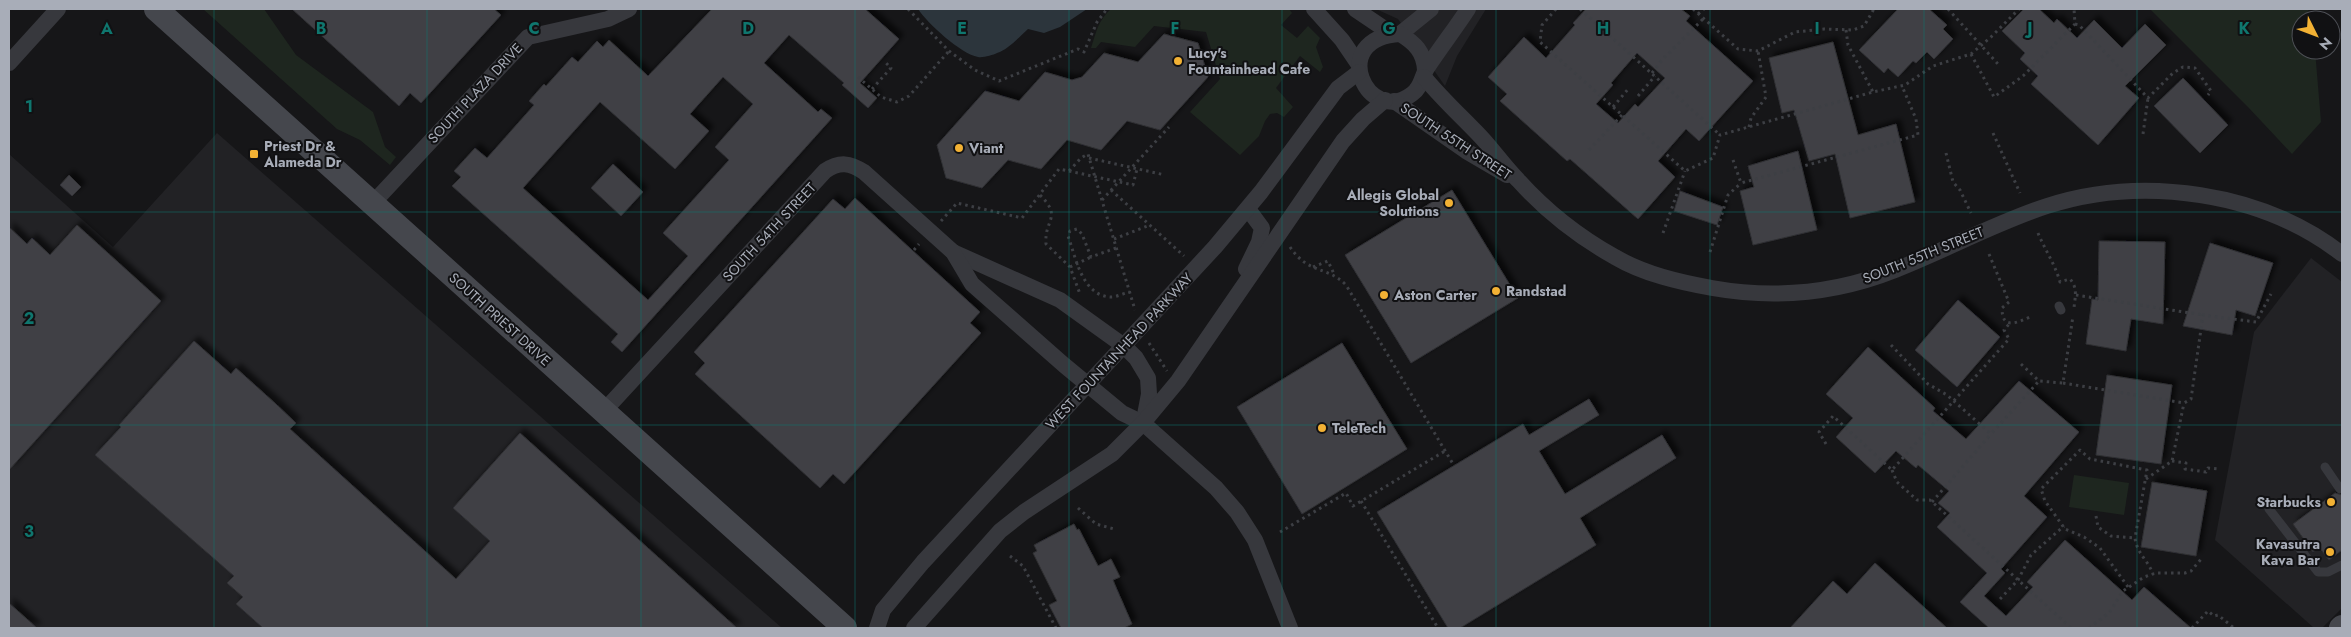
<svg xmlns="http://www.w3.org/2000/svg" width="2351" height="637" font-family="Jost,sans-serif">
<defs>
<filter id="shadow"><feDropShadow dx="4.5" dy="-4.5" stdDeviation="2.5" flood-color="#0009"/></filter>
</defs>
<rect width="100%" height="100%" fill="#161618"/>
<g fill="#222225">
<polygon points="1376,9 1486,9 1457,56 1445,86 1398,19"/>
<polygon points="217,133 782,628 9,628 9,154 113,247"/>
<polygon points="2311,258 2342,282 2342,608 2322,628 2314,628 2215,540 2254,332"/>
</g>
<g fill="#1e261f">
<polygon points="203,9 264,9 296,55 373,112 385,147 396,157 390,165 360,140 337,129"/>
<path d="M1111 9H1289L1292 13 1281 25 1297 38 1308 26 1320 38 1316 47 1323 67 1320 72 1300 56 1276 88 1293 107 1284 117 1277 113 1270 114 1265 121 1259 136 1240 155 1190 112 1220 79 1206 32 1154 26 1135 47 1101 42 1096 48H1091C1096 33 1098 20 1111 9Z"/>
<polygon points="2150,9 2308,9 2310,20 2301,20 2301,50 2315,50 2321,122 2292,154 2248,107"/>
<polygon points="2074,475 2129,483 2124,515 2069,507"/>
</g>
<path fill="#2c353c" d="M918 9H1087L1060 27 1044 33 1028 29C1019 37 1009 49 997 53 993 55 983 58 978 57 961 54 927 23 918 9Z"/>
<g fill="#404145" stroke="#303034" fill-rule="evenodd" filter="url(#shadow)">
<polygon points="292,9 494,9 501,15 421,103 410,93 399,106"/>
<path d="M712 9H865L899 39 860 83 877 98 868 108 842 85 844 83 789 35 764 63 818 112 821 109 832 118 622 352 611 342 618 334 452 186 461 177 454 171 475 148 487 158 534 105 529 101 544 84 546 86 572 57 578 62 597 41 603 47 609 40 648 76ZM723 77 753 104 715 147 729 160 663 233 688 256 648 300 523 188 600 102 675 169 709 131 690 114Z"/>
<path d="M1586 9H1681L1690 16 1686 21 1753 81 1699 141 1686 129 1658 161 1675 177 1638 219 1570 159 1567 161 1500 101 1507 94 1488 77 1524 37 1546 58 1575 25 1573 23ZM1637 53 1665 78 1638 107 1635 104 1618 123 1596 104 1613 85 1611 83Z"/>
<polygon points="1898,9 1929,9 1947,25 1943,29 1953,39 1934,59 1927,52 1916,63 1913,61 1898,77 1888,68 1884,73 1859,50"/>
<polygon points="2024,9 2039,9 2054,23 2057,19 2077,38 2094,20 2122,48 2145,24 2166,45 2125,86 2139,98 2098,145 2031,84 2038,76 2020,59 2025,53 2002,31"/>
<polygon points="1164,34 1198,43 1208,77 1160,130 1127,121 1101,150 1067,140 1041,169 1008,160 982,188 946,178 937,145 985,91 1019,101 1045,72 1072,80 1082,77 1104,53 1138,62"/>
<polygon points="1833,42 1858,135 1896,124 1915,202 1850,218 1835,154 1809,161 1794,110 1782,113 1769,58"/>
<polygon points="2183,78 2228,125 2200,153 2154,106"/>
<polygon points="1798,151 1817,230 1753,245 1740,191 1754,187 1748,166"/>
<polygon points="613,164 643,192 621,216 591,188"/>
<polygon points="69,175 81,187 72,196 60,185"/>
<polygon points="1452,190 1518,298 1411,363 1345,255"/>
<polygon points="1680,191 1723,207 1717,225 1674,211"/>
<polygon points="855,198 980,312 970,323 981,333 844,484 833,474 820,488 695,374 705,363 694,352 833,199 845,209"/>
<polygon points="77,225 161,301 9,470 9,227 27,244 32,238 50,255"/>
<polygon points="2099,241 2165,242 2163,324 2131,319 2126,351 2086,344 2092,299 2098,300"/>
<polygon points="2210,243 2273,263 2255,316 2236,310 2232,335 2183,326"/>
<polygon points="1958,300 2000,337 1957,387 1915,350"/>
<polygon points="194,341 231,374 236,368 276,404 296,423 290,429 456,579 490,541 453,508 520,433 737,628 263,628 236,604 243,597 227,583 234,576 95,455 121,427 119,425"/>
<polygon points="1342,343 1407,449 1302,514 1237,407"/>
<polygon points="1868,347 1935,408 1933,411 1966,439 2019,381 2079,432 2024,496 2047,517 2001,569 2005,573 1984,596 2006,616 2033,587 2027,582 2065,540 2132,600 2144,587 2191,628 1989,628 1960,602 1987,573 1937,527 1950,513 1938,503 1949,491 1918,465 1916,468 1896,451 1875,473 1836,437 1853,418 1826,394"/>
<polygon points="2107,375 2172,385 2161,464 2096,455"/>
<polygon points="1589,399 1599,415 1539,451 1565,494 1662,435 1676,458 1580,518 1596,545 1460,628 1448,628 1377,512 1523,424 1529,435"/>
<polygon points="2152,482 2207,491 2196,556 2141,547"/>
<polygon points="2335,493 2342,495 2342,550 2329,560 2319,547 2313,552 2293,524"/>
<polygon points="1074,524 1077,530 1079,529 1098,566 1111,559 1120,577 1113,580 1115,585 1132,624 1124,628 1061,628 1049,605 1057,601 1033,553 1037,551 1034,545"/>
<polygon points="1875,563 1947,628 1790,628 1833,581 1847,594"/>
<polygon points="9,603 37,628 9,628"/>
</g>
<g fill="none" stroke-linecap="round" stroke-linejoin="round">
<g stroke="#3d3f44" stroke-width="3" stroke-dasharray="2.5 4" stroke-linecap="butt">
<polyline points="908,9 949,51 975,70 999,81 1078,49 1084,52 1097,22 1107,9"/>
<polyline points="1556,9 1542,25 1540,42 1685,171 1713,158 1720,135 1873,92 1905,85 1933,66 1971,54 1991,37 2019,9"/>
<polyline points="1580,9 1720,135"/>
<polyline points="1693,9 1738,49 1758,51 1795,32 1824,29 1853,30 1864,26 1874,9"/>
<polyline points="1948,9 1998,64"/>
<polyline points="1698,14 1704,9"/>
<polyline points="2075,24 2079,25 2148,98 2173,73 2183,67 2195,68 2211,91 2208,95"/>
<polyline points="1846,30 1848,45 1873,92"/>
<polyline points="1971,54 1994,97 2023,76 2075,24 2074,9"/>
<polyline points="1652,73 1662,60 1704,18"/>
<polyline points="858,77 881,97 897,102 909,96 949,51"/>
<polyline points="872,89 891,68 885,62"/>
<polyline points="1638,96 1655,76"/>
<polyline points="1613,107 1629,88"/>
<polyline points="1749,127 1751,118 1766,97 1758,51"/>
<polyline points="1993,133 2020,193"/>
<polyline points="2143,134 2148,98"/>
<polyline points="1589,150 1622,115"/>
<polyline points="1946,153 1953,182 1960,190 1971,213"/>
<polyline points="1089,158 1165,175"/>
<polyline points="1733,160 1741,183 1918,135 1916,119 1902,86"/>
<polyline points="1069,171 1133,185 1137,169"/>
<polyline points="1111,190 1184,256"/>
<path d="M1040 195C1063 218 1044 219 1046 244L1070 267 1080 294"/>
<polyline points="1102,200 1169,127"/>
<polyline points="941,221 957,203 1022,218 1059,169 1069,171 1081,158 1088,154 1135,310"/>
<polyline points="1663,233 1685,171"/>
<path d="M2038 233C2045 250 2055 264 2060 282L2070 279C2078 288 2075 297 2074 308"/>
<polyline points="1114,239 1150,225"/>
<path d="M1290 247C1309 275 1326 265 1346 285L1453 464"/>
<path d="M1116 248 1091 257 1082 234 1077 229 1070 231 1068 236C1076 258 1082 296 1111 297 1117 297 1124 293 1130 292"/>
<polyline points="914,250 919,244"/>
<polyline points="1710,252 1728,195 1741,183"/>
<path d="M1989 254 2009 302 2002 308C2002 330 2016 323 2030 317"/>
<polyline points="1070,267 1091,257"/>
<polyline points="1313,267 1328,261 1334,274"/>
<polyline points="2076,295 2203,315"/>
<polyline points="1149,343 1167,371"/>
<polyline points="1891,345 1928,384 1947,395 1991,434 2039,381"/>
<polyline points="2021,364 2039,381 2063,383 2073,316"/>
<polyline points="2063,383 2184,403 2191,399 2203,315 2256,322 2271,294"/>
<polyline points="1826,444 1819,432 1833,416 1892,470 2009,339 2004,330 2010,323"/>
<polyline points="2172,461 2186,463 2185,469 2206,472 2208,468 2218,469"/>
<polyline points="1892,470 1897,482 1917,500 1930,500 2071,628"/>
<polyline points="2146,479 2172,461 2184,403"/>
<polyline points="1361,501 1438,628"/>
<polyline points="1932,502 1991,434"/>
<polyline points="1078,508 1096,524 1114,529"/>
<polyline points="2096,516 2098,527 2111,536 2135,538"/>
<polyline points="1280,532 1346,493 1353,506 1445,451"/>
<polyline points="1010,556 1023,566 1056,628"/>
<path d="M2128 587 2100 548 2084 537 2065 529 2045 501 2041 489 2080 450 2090 459 2147 470 2135 538C2137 554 2148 560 2153 574"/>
<polyline points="2000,599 2018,580 2031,555 2064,526"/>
<polyline points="2089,628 2109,613 2123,591 2144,577 2156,573 2185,573 2191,571 2202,558"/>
<polyline points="2192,628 2208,611 2214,616 2218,615 2234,628"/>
</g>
<g stroke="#37383d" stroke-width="9">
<polyline points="2059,306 2061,310"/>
<polyline points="2325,467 2340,489"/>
<polyline points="2269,509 2318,572 2328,572 2342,565"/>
</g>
<g stroke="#37383d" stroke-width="16">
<polyline points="1314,9 1342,40 1359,65"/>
<polyline points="1355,9 1392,34"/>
<polyline points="1400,34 1431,9"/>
<polyline points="9,63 58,9"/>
<path d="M1425 70C1424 52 1415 43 1400 34 1326 38 1368 128 1412 94 1422 87 1421 77 1427 68 1440 48 1455 29 1468 9"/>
<path d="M1424 77C1442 99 1462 117 1481 137 1494 151 1505 167 1518 180 1545 210 1579 237 1615 257 1644 274 1679 282 1712 288 1774 299 1837 293 1895 270 1946 250 1995 223 2047 206 2143 175 2262 192 2342 254"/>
<polyline points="1394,101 1466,151 1507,175"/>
<polyline points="372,204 528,37 608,19 629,9"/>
<polyline points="953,252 1060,300 1124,346 1136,358 1148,378 1149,394 1144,420"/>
<polyline points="1246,269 1259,242 1262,228 1248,209"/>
<path d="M603 412 825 171C840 161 850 163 864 172L953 252 972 284 1064 365 1122 413 1143 423 1216 488 1237 512 1255 540 1290 628"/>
<polyline points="877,628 883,610 923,562 1215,247 1261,192 1338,88 1359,72"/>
<polyline points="914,628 1000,531 1024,512 1112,454 1143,423 1178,381 1343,141 1363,119 1385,100"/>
</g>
<g stroke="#45474d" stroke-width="24">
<polyline points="156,9 845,628"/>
<polyline points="2341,628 2342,627"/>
</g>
</g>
<path fill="none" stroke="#0f766e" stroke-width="1" stroke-opacity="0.55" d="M214 9V628M427 9V628M641 9V628M855 9V628M1069 9V628M1282 9V628M1496 9V628M1710 9V628M1924 9V628M2137 9V628M9 212H2342M9 425H2342"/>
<g fill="#f2b134" stroke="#111113" stroke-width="2">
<circle cx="1178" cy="61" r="5"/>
<circle cx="959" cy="148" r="5"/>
<rect x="249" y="149" width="10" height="10" rx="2.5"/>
<circle cx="1449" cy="203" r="5"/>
<circle cx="1496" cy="291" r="5"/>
<circle cx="1384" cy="295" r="5"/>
<circle cx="1322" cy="428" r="5"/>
<circle cx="2331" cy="502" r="5"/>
<circle cx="2330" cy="552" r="5"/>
</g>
<g text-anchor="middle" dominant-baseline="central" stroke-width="4" stroke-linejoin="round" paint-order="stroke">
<g font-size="14" font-weight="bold" fill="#a8adb8" stroke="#111113" text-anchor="start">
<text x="1188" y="53">Lucy's<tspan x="1188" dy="16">Fountainhead Cafe</tspan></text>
<text x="264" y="146">Priest Dr &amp;<tspan x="264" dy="16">Alameda Dr</tspan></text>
<text x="969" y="148">Viant</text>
<text x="1439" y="195" text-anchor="end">Allegis Global<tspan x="1439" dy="16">Solutions</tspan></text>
<text x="1506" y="291">Randstad</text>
<text x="1394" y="295">Aston Carter</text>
<text x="1332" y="428">TeleTech</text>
<text x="2321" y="502" text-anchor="end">Starbucks</text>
<text x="2320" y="544" text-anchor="end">Kavasutra<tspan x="2320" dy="16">Kava Bar</tspan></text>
</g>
<g font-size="14" fill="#a8adb8" stroke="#111113">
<text transform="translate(475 93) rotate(-47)">SOUTH PLAZA DRIVE</text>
<text transform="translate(1456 141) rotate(33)">SOUTH 55TH STREET</text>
<text transform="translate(769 232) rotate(-47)">SOUTH 54TH STREET</text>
<text transform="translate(1923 255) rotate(-22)">SOUTH 55TH STREET</text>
<text transform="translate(500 319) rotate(42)">SOUTH PRIEST DRIVE</text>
<text transform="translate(1119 351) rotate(-47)">WEST FOUNTAINHEAD PARKWAY</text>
</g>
</g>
<g font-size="16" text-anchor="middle" font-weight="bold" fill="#0f766e" stroke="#111113" stroke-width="4" stroke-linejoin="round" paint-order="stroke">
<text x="107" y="34">A</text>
<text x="321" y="34">B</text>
<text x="534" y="34">C</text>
<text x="748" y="34">D</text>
<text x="962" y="34">E</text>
<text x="1175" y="34">F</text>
<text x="1389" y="34">G</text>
<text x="1603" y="34">H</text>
<text x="1817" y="34">I</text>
<text x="2030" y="34">J</text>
<text x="2244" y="34">K</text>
<text x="29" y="112">1</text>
<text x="29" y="324">2</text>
<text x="29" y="537">3</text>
</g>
<rect width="2351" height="637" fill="none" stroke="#a8adb8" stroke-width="20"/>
<g transform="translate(2316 35) rotate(132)"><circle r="24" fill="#111113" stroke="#4d4f55"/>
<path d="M0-4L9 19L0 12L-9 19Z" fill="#f2b134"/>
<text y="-8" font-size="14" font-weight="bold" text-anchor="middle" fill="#a8adb8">N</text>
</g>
</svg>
